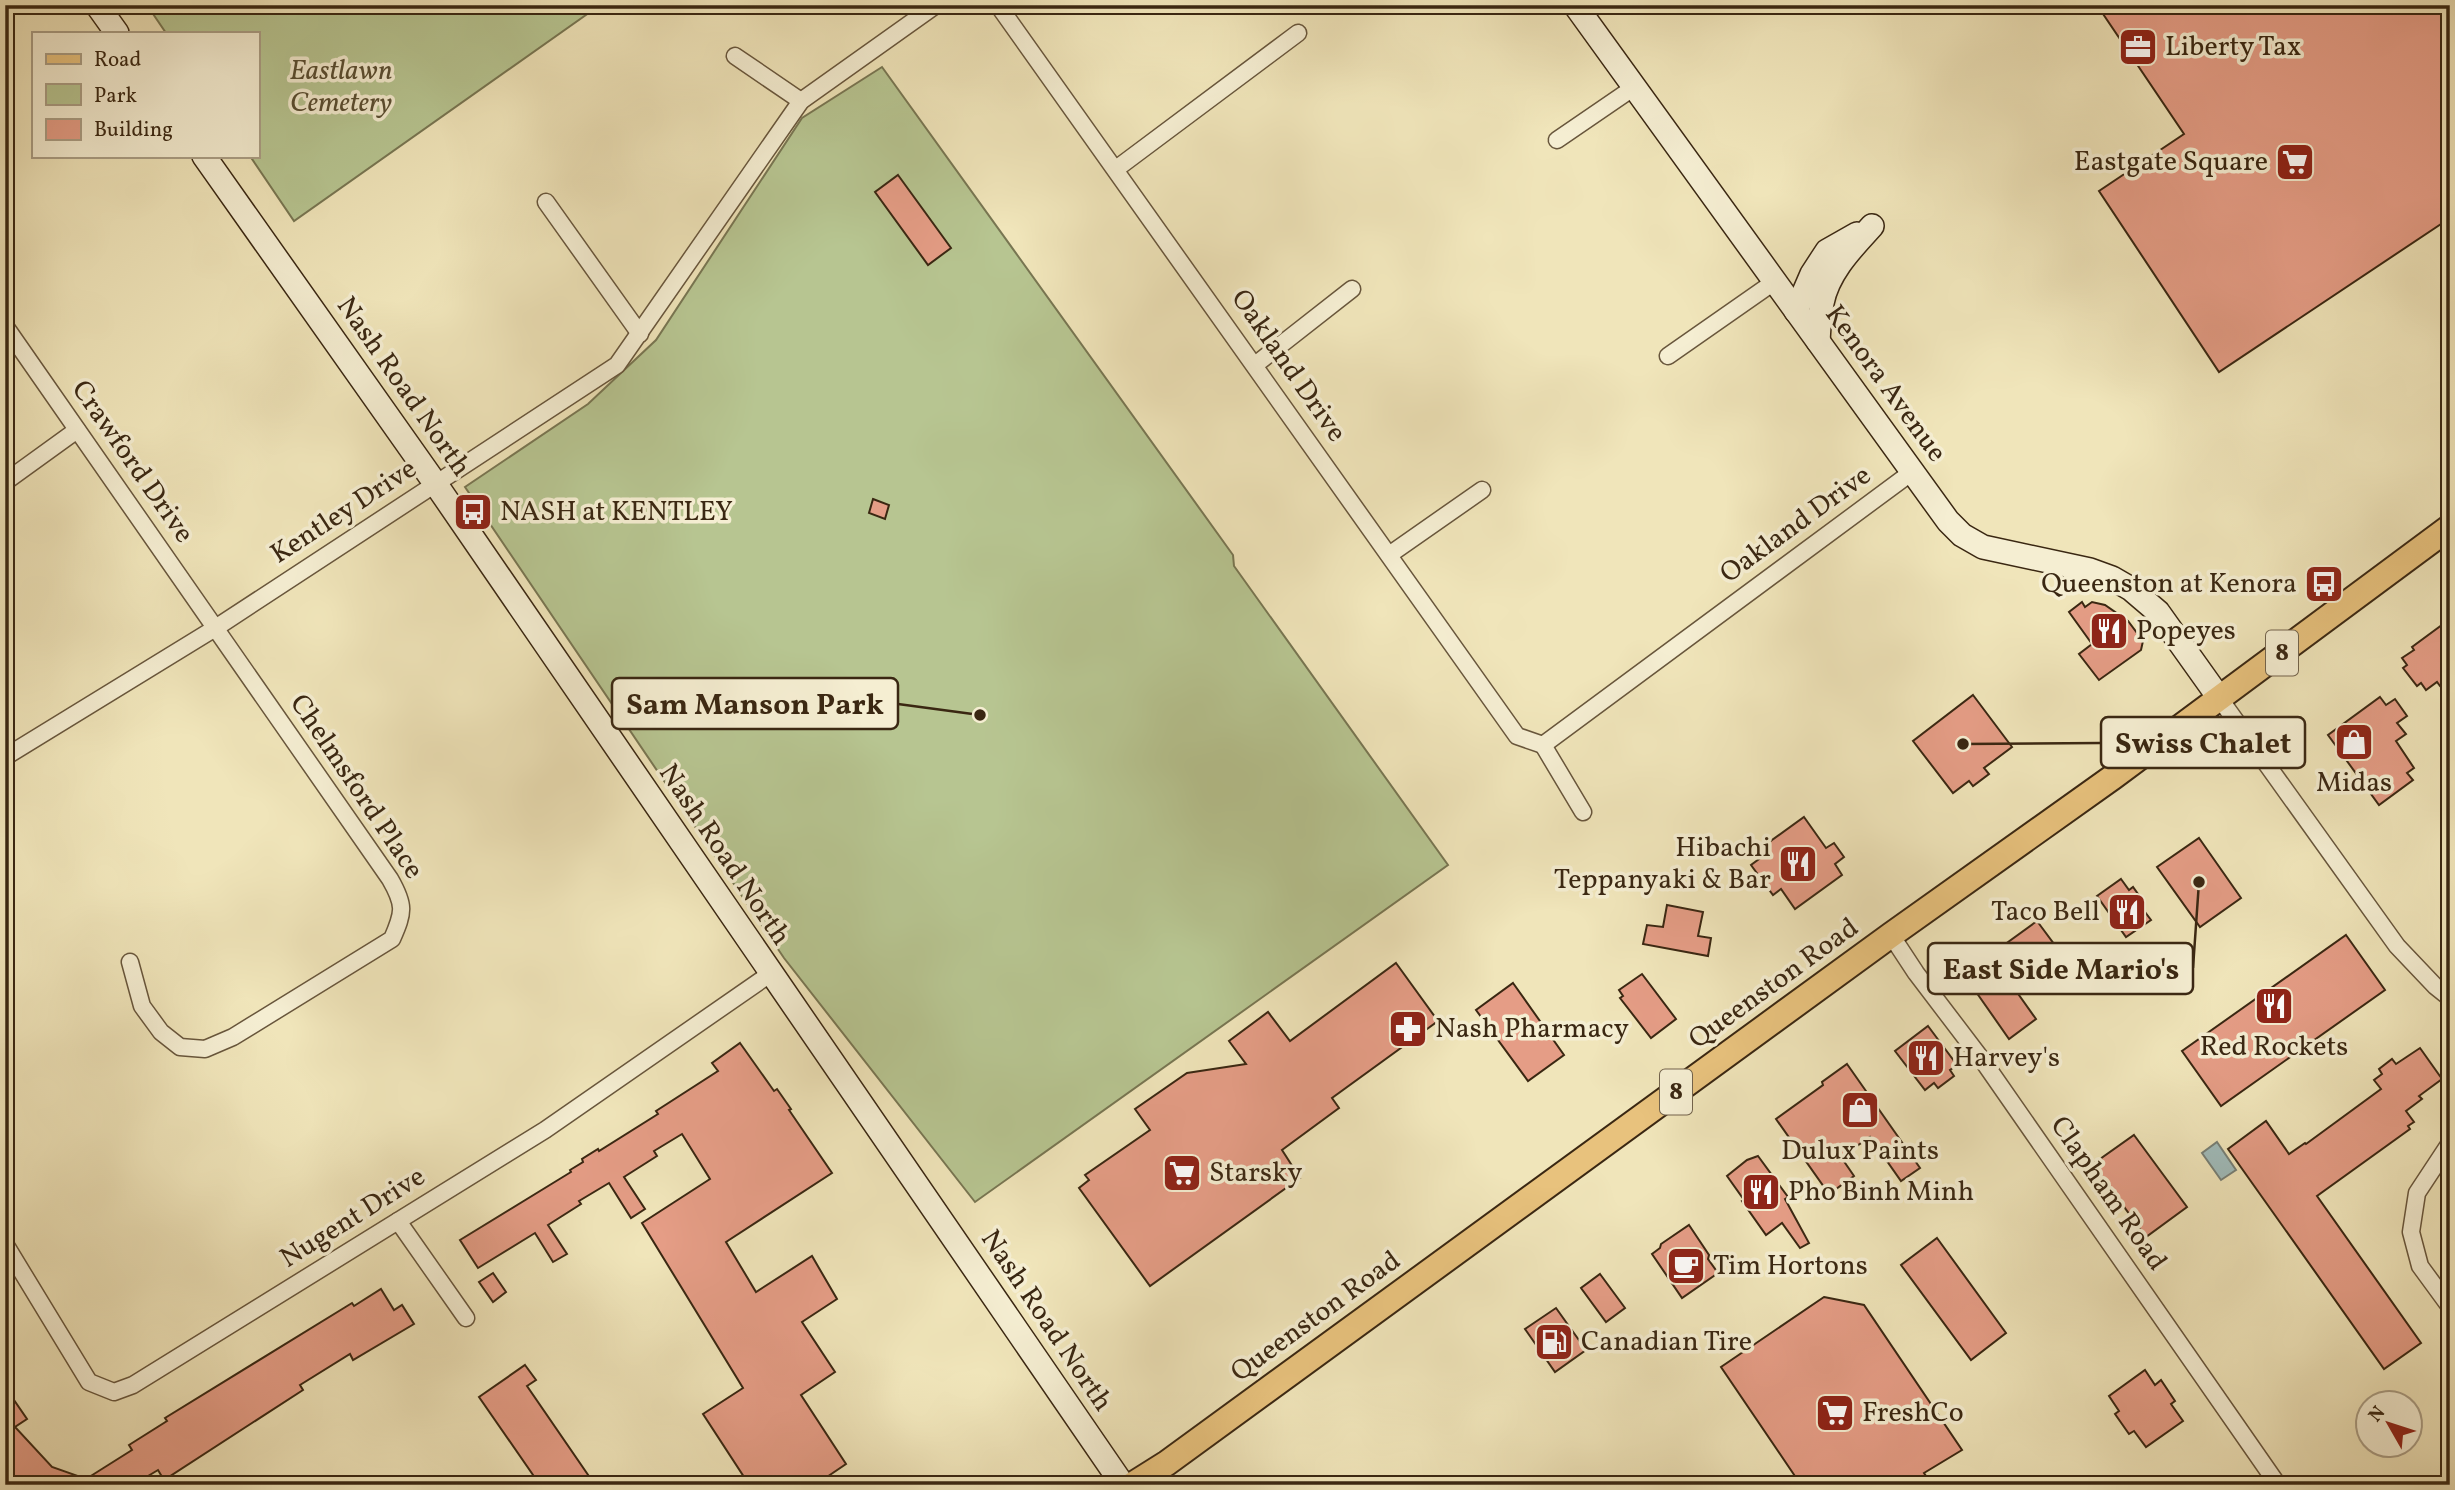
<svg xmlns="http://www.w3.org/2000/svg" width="2455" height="1490" font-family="Vollkorn,serif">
<rect width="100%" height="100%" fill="#f0e5ba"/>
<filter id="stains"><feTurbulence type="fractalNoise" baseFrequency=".00286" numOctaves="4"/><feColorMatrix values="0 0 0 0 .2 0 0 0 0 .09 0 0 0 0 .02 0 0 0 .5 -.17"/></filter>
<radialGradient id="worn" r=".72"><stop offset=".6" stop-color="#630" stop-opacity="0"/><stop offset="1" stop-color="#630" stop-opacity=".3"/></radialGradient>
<g fill="#b7c591" stroke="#787652" stroke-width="2">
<polygon points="147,5 600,5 294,221 250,156 257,156 257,33 166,33"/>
<polygon points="882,67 1233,555 1234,566 1448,865 975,1202 784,958 465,487 588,404 656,340 802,118"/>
</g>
<polygon fill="#a0bcbb" stroke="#778077" stroke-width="2" points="2217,1142 2236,1170 2221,1180 2202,1153"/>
<g fill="#e59d86" stroke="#3a2712" stroke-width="2">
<polygon points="2097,5 2450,5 2450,218 2219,372 2099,191 2184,134"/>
<polygon points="898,175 951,248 928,265 875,192"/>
<polygon points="873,499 889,505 885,519 869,513"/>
<polygon points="2082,602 2085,607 2092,602 2105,605 2128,621 2143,641 2141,650 2099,680 2079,654 2092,644 2069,612"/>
<polygon points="2450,619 2450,679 2440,686 2437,682 2426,690 2421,683 2417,686 2403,668 2407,665 2402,658 2414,650 2412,647"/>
<polygon points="1973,695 2012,747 1984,768 1989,774 1973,786 1969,781 1953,793 1913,741"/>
<polygon points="2380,697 2386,705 2395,699 2407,716 2397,723 2406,734 2396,741 2414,768 2407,773 2413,780 2379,805 2328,735"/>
<polygon points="1804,817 1826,848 1834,843 1844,857 1835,864 1842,875 1795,909 1781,889 1773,895 1751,865 1759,859 1754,853"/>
<polygon points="2199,838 2241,898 2200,927 2157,867"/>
<polygon points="2121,879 2129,890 2133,887 2143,901 2139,904 2151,920 2126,937 2097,896"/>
<polygon points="1667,905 1703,912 1698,936 1711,938 1708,956 1643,944 1647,925 1663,927"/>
<polygon points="2037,921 2054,944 2052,946 2059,957 2014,988 2036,1019 2009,1039 1974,989 2014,959 2004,945"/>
<polygon points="2346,935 2385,990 2221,1106 2182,1051"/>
<polygon points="1396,963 1438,1021 1332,1098 1339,1108 1282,1150 1300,1178 1150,1286 1079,1188 1089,1180 1085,1175 1150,1130 1135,1109 1187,1073 1246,1064 1229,1041 1268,1012 1290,1041"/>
<polygon points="1642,974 1676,1019 1651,1038 1620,998 1623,996 1619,990"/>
<polygon points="1513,983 1564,1055 1528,1081 1476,1010"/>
<polygon points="1928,1026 1957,1065 1950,1070 1954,1076 1938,1088 1934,1083 1925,1090 1895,1051"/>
<polygon points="740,1043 774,1091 777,1089 791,1109 789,1110 832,1173 726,1242 756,1292 812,1256 837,1299 802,1322 835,1372 801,1395 846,1464 815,1485 760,1485 755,1478 748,1483 703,1414 743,1388 642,1223 710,1179 682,1134 654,1151 657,1156 624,1177 645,1209 631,1218 609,1183 579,1201 581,1204 548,1225 567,1254 553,1262 535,1233 478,1268 460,1240 571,1172 570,1170 583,1162 582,1159 598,1149 599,1151 658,1114 656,1111 718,1071 712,1063"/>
<polygon points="2420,1048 2442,1079 2419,1096 2422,1099 2406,1111 2414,1122 2408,1126 2410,1129 2317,1196 2421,1343 2384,1369 2228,1149 2266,1121 2289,1154 2305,1143 2306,1144 2381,1089 2374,1080 2382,1074 2379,1069 2392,1059 2396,1064"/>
<polygon points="1847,1064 1920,1168 1901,1181 1870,1137 1841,1157 1854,1176 1829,1194 1776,1119 1823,1085 1822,1082"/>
<polygon points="2134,1135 2187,1207 2146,1237 2093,1164"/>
<polygon points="1758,1156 1788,1197 1785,1199 1809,1243 1800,1248 1782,1223 1766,1235 1742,1201 1744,1200 1727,1176 1747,1160"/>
<polygon points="1689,1225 1709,1255 1708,1259 1718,1273 1682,1298 1652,1254 1660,1248 1661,1244"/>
<polygon points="1937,1238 2006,1333 1971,1360 1901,1265"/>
<polygon points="493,1273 506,1292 493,1302 479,1282"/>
<polygon points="1600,1274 1625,1308 1606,1322 1581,1288"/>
<polygon points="381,1289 394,1310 402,1305 414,1324 353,1360 350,1354 300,1385 303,1390 164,1480 158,1470 133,1485 21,1485 5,1468 5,1387 27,1419 15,1427 52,1467 86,1479 132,1450 129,1445 167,1421 165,1418 352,1303 354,1306"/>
<polygon points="1824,1297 1864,1305 1962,1450 1924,1473 1932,1485 1801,1485 1721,1367"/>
<polygon points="1556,1308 1586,1350 1555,1372 1525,1329"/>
<polygon points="525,1365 536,1380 527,1386 595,1485 540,1485 479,1397"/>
<polygon points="2145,1370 2155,1385 2161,1380 2175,1401 2171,1404 2183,1421 2146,1447 2134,1431 2129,1434 2115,1414 2119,1411 2109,1396"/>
</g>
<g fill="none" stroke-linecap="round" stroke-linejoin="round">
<g stroke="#68563c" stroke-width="19">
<g id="street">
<polyline points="998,5 1517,736 1543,745 1912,472"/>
<polyline points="735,56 801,101"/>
<polyline points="1557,140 1633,88"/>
<polyline points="1116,169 1298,33"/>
<polyline points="546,202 640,334"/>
<path d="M5 326 390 879C405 905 404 912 392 939L233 1037 205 1049 180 1047 161 1032 142 1006 130 962"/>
<polyline points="1668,356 1774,282"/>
<polyline points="1255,365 1352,289"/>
<polyline points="5,482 77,430"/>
<polyline points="1389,555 1482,490"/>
<polyline points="2220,699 2397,946 2435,986 2450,998"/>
<polyline points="1543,745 1583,812"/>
<polyline points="5,757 217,627 617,365 801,101 936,5"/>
<polyline points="1891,935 1916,973 1983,1061 2278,1485"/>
<polyline points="2450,1143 2417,1193 2411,1232 2420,1266 2450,1307"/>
<polyline points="398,1221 466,1318"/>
<polyline points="5,1244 89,1382 114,1392 133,1385 545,1130 770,974"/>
<polyline points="2443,1485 2450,1480"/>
</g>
</g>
<g stroke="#3a2712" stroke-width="26">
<g id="secondary">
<polyline points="97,5 117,33"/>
<polyline points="1575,5 1948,521 1962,535 1983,547 2090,570 2112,578 2131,589 2158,612 2220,699"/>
<polyline points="204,156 435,483 1123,1485"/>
<polyline points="1796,311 1812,274 1827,251 1857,234"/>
<path d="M1818 341C1819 329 1819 315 1822 303 1828 272 1852 248 1872 226"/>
</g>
</g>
<g stroke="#3a2712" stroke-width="28">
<polyline id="primary" points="1132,1485 1167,1463 1891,935 2113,777 2450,527"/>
</g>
<use href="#street" stroke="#f5eed2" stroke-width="16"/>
<use href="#secondary" stroke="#f5eed2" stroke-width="23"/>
<use href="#primary" stroke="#e8c27d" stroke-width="24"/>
</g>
<defs>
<g id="office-square" transform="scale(2.0125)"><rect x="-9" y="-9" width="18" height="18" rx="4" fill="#8f2418" stroke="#f5eed2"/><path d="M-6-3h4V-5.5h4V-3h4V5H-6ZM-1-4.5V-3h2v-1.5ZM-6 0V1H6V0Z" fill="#fff"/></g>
<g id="supermarket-square" transform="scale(2.0125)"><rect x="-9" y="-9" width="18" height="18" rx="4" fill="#8f2418" stroke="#f5eed2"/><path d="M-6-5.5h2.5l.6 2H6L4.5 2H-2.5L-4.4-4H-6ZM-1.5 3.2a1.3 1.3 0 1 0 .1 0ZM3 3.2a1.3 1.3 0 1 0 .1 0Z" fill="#fff"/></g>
<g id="bus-square" transform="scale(2.0125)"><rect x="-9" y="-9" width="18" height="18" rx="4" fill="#8f2418" stroke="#f5eed2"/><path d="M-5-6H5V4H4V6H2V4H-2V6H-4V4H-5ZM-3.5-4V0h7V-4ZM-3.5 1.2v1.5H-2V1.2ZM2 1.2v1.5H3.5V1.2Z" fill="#fff"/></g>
<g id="restaurant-square" transform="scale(2.0125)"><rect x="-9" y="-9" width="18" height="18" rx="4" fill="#8f2418" stroke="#f5eed2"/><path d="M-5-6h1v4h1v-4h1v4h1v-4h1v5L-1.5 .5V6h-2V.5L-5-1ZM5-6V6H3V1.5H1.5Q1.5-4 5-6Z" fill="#fff"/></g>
<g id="shop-square" transform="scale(2.0125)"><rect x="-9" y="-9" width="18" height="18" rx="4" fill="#8f2418" stroke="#f5eed2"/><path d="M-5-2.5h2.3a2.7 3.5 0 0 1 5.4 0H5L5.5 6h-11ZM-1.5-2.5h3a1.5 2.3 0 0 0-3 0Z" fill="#fff"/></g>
<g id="pharmacy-square" transform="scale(2.0125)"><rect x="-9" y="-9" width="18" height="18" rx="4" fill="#8f2418" stroke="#f5eed2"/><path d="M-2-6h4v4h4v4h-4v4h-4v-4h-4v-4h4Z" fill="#fff"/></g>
<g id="cafe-square" transform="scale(2.0125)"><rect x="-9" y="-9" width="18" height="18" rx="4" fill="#8f2418" stroke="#f5eed2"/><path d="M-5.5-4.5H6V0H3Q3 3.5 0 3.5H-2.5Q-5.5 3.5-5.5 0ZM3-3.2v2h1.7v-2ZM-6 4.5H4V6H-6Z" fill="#fff"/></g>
<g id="fuel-square" transform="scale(2.0125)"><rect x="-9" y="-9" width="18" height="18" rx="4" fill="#8f2418" stroke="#f5eed2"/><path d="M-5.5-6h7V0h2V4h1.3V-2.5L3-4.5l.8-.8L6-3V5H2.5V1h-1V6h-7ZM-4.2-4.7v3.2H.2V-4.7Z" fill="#fff"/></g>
</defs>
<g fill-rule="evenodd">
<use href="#office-square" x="2138" y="47"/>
<use href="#supermarket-square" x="2295" y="162"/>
<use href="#bus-square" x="473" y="512"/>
<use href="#bus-square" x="2324" y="584"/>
<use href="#restaurant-square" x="2109" y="631"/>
<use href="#shop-square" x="2354" y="742"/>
<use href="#restaurant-square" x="1798" y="864"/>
<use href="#restaurant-square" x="2127" y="912"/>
<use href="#restaurant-square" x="2274" y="1006"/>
<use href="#pharmacy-square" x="1408" y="1029"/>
<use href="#restaurant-square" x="1926" y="1058"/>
<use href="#shop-square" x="1860" y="1110"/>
<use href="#supermarket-square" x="1182" y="1173"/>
<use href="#restaurant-square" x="1761" y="1192"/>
<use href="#cafe-square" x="1686" y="1266"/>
<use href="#fuel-square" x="1554" y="1342"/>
<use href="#supermarket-square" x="1835" y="1413"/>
</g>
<g text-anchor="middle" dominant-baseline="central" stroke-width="7" stroke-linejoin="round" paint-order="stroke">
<g fill="#f5eed2" stroke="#72634c" stroke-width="2">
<rect x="2266" y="630.5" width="32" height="45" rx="5"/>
<rect x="1660" y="1069.5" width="32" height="45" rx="5"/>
</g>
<g font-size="26" font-weight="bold" fill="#3a2712">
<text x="2282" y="653">8</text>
<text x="1676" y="1092">8</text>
</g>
<g font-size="28" fill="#3a2712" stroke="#f5eed2" text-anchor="start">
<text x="2165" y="47">Liberty Tax</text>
<text x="2268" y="162" text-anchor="end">Eastgate Square</text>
<text x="500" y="512">NASH at KENTLEY</text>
<text x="2297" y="584" text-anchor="end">Queenston at Kenora</text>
<text x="2136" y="631">Popeyes</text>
<text x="2354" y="783" text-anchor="middle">Midas</text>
<text x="1771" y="848" text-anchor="end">Hibachi<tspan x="1771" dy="32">Teppanyaki &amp; Bar</tspan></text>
<text x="2100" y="912" text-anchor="end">Taco Bell</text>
<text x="1435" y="1029">Nash Pharmacy</text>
<text x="2274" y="1047" text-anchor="middle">Red Rockets</text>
<text x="1953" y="1058">Harvey's</text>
<text x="1860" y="1151" text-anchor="middle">Dulux Paints</text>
<text x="1209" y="1173">Starsky</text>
<text x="1788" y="1192">Pho Binh Minh</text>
<text x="1713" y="1266">Tim Hortons</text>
<text x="1581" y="1342">Canadian Tire</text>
<text x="1862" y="1413">FreshCo</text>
</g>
<g font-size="28" font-style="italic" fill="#594e32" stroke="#f5eed2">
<text x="341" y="71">Eastlawn<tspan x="341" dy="32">Cemetery</tspan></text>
</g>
<g font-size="28" fill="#3a2712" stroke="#f5eed2">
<text transform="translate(1288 366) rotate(55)">Oakland Drive</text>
<text transform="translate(1885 384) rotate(54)">Kenora Avenue</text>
<text transform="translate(403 387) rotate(55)">Nash Road North</text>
<text transform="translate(132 462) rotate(55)">Crawford Drive</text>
<text transform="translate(344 512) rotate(-33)">Kentley Drive</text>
<text transform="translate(1796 525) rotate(-36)">Oakland Drive</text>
<text transform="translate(356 787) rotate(56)">Chelmsford Place</text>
<text transform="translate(724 855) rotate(56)">Nash Road North</text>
<text transform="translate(1774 984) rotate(-36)">Queenston Road</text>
<text transform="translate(2108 1194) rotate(55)">Clapham Road</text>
<text transform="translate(353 1218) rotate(-32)">Nugent Drive</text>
<text transform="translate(1316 1317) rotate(-36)">Queenston Road</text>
<text transform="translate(1046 1321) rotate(56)">Nash Road North</text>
</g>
</g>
<path fill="none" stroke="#3a2712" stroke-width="2.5" d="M980 715L898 704M1963 744L2101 743M2199 882L2193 968"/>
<g fill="#3a2712" stroke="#f5eed2" stroke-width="2.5">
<circle cx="980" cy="715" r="7"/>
<circle cx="1963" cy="744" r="7"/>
<circle cx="2199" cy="882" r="7"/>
</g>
<g fill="#f5eed2" stroke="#3a2712" stroke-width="2.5">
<rect x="612" y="678" width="286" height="51" rx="7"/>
<rect x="2101" y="717" width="204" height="51" rx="7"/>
<rect x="1928" y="943" width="265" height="51" rx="7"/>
</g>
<g font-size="30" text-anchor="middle" font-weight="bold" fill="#3a2712">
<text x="755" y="714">Sam Manson Park</text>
<text x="2203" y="753">Swiss Chalet</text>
<text x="2061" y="979">East Side Mario's</text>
</g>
<rect width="2455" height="1490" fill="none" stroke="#f0e5ba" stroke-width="28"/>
<rect x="7" y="7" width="2441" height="1476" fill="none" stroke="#3a2712" stroke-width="3.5"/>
<rect x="14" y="14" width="2427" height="1462" fill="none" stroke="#3a2712" stroke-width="2"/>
<rect x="32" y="32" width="228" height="126" fill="#f5eed2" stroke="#aa9e85" stroke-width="2"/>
<rect x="46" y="54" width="35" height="10" fill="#e8c27d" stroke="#aa9e85" stroke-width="2"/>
<text x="94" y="66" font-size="21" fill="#3a2712">Road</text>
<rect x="46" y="84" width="35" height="21" fill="#b7c591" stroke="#aa9e85" stroke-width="2"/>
<text x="94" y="102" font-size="21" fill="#3a2712">Park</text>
<rect x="46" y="119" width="35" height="21" fill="#e59d86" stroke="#aa9e85" stroke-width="2"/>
<text x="94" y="136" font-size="21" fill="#3a2712">Building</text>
<g transform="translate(2389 1424) rotate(309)"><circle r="33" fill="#f5eed2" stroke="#aa9e85" stroke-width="2"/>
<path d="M0-5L12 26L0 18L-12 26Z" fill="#8f2418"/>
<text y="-10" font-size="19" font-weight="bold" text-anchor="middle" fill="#3a2712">N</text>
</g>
<rect width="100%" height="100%" filter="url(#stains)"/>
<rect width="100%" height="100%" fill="url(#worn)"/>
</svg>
